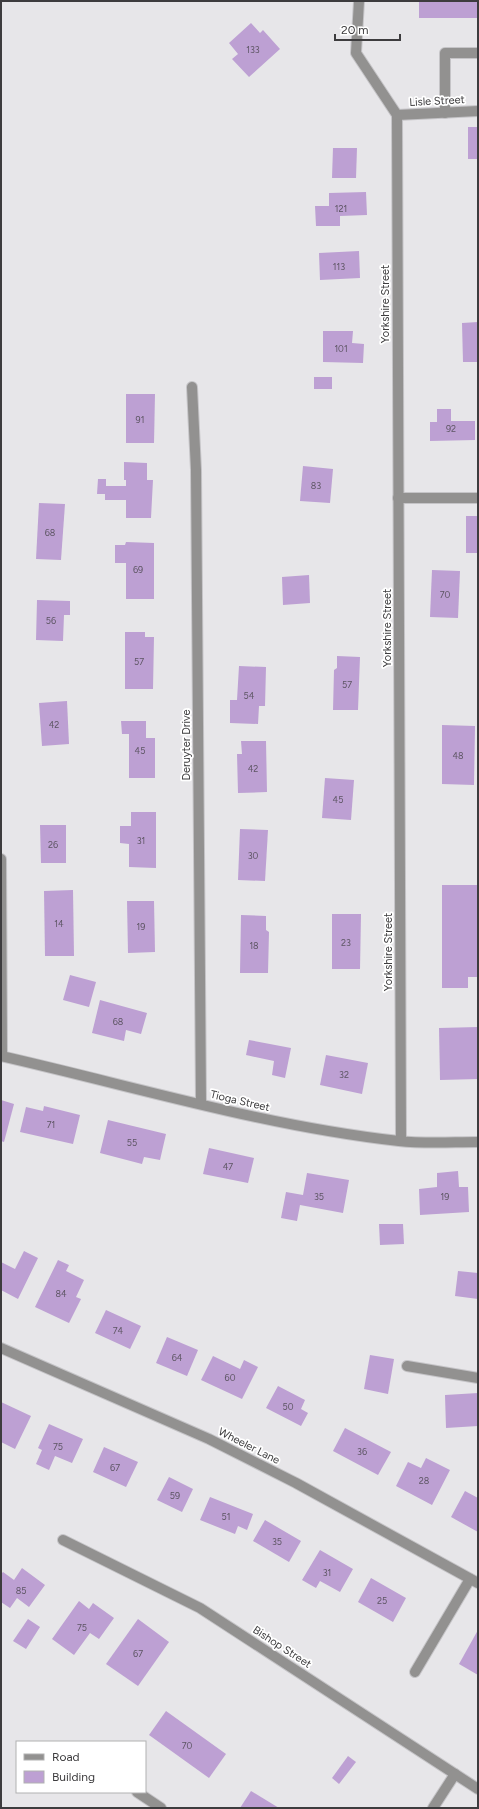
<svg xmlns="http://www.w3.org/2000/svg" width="479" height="1809" font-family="Figtree,sans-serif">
<rect width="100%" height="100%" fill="#e7e6e9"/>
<g fill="#bda0d3">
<rect x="419" y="1" width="59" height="17"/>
<polygon points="251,23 260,33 263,30 280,49 249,77 232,59 238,54 229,43"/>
<rect x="468" y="127" width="10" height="32"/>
<polygon points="333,148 357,148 356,178 332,178"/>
<polygon points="366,192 367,215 340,216 340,226 316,226 315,206 329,206 329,193"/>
<polygon points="359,251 360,278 320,280 319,253"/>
<polygon points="478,322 478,362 463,362 462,323"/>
<polygon points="323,331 353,331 352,343 364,344 363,363 323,362"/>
<rect x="314" y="377" width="18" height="12"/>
<polygon points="126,394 155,394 154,443 126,443"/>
<polygon points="437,409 451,409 451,421 475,421 475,440 430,441 430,422 437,422"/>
<polygon points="124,462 147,463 147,480 153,480 151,518 126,518 126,500 105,500 105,494 97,494 98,479 106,479 106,486 126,486 126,480 124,480"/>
<polygon points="303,466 333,469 330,503 300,501"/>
<polygon points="39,503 65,504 61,560 36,559"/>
<rect x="466" y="516" width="12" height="37"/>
<polygon points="126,542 154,543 154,599 126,599 126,563 115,563 115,545 125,545"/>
<polygon points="432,570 460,571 458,618 430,617"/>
<polygon points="309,575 310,603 283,605 282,577"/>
<polygon points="37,600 70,601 70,615 64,615 63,641 36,640"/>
<polygon points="125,632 145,632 145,637 154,637 153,689 125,689"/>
<polygon points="337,656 360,657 358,710 333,710 334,670 337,668"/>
<polygon points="239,666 266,667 265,706 259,706 258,724 230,723 230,700 237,700"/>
<polygon points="67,701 69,744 42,746 39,703"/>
<polygon points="121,721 146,721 146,738 155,738 155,778 129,778 129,734 122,734"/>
<polygon points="442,725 475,726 474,785 442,784"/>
<polygon points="241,741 266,741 267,792 238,793 237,754 242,754"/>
<polygon points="325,778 354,780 351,820 322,818"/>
<polygon points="131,812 156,812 156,868 129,867 129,844 120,843 120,826 131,826"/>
<polygon points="40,825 66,825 66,863 41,863"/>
<polygon points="240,829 268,830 265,881 238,880"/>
<polygon points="442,885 478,885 478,977 468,977 468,988 442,988"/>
<polygon points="73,890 74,956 45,956 44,891"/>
<polygon points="127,901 154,901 155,952 128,953"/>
<polygon points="332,914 361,914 360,969 332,969"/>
<polygon points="241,915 266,916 266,930 269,932 268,973 240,973"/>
<polygon points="70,975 96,982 89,1007 63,1000"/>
<polygon points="100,1000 147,1013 141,1034 126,1030 124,1041 92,1033"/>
<polygon points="478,1027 478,1079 440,1080 439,1028"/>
<polygon points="249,1040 291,1048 285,1078 272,1075 274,1061 246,1055"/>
<polygon points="326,1055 368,1063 362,1094 320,1085"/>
<polygon points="1,1100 14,1104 4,1142 1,1141"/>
<polygon points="44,1106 80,1115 73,1144 20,1132 26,1107 43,1111"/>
<polygon points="108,1120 166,1134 160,1160 144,1157 142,1164 100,1153"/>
<polygon points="209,1148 254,1158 248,1183 203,1174"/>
<polygon points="458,1171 459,1187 468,1187 469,1212 420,1215 419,1189 437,1187 437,1173"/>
<polygon points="307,1173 349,1180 343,1213 300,1205 297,1221 281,1218 286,1192 303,1195"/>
<polygon points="379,1224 403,1224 404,1244 380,1245"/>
<polygon points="24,1251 38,1258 18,1299 1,1290 1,1262 15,1269"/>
<polygon points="58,1260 69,1265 66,1271 84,1280 76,1297 81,1299 69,1323 35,1307"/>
<polygon points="458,1271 478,1273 478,1299 455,1296"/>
<polygon points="106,1310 141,1326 130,1349 95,1333"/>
<polygon points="167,1337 198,1350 187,1376 156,1363"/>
<polygon points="370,1355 394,1359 388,1394 364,1389"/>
<polygon points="213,1356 240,1369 244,1360 258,1367 242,1399 201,1380"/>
<polygon points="278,1386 305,1400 301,1409 308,1413 301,1426 266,1408"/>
<polygon points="478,1393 478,1426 446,1428 445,1395"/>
<polygon points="1,1402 31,1416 15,1449 1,1442"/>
<polygon points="49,1424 83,1439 72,1463 55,1456 49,1470 36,1464 42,1450 38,1448"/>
<polygon points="345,1428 391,1452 378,1475 333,1451"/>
<polygon points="104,1447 138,1462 126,1487 93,1472"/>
<polygon points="426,1458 450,1470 432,1505 396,1486 408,1462 421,1468"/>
<polygon points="169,1477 193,1489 182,1512 157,1500"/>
<polygon points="465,1491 478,1498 478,1532 451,1517"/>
<polygon points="210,1497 253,1514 247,1530 238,1526 235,1534 200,1520"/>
<polygon points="265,1520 301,1541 289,1562 253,1541"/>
<polygon points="320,1550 353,1569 340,1592 320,1581 316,1588 302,1580"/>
<polygon points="22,1568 45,1585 29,1607 17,1598 10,1608 1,1602 1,1574 3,1572 14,1580"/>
<polygon points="371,1578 406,1598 393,1622 358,1602"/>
<polygon points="79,1601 89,1609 93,1603 114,1618 99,1639 90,1633 74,1655 52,1639"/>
<polygon points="28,1619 40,1627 26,1649 13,1641"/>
<polygon points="138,1619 169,1642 138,1686 106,1664"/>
<polygon points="478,1630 478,1675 459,1664"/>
<polygon points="166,1711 226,1754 209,1778 149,1735"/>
<polygon points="348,1756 356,1762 339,1784 332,1778"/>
<polygon points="251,1791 279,1808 240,1808"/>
</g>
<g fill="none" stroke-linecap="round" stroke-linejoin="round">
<g stroke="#c5c4c7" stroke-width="12">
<g id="minor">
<polyline points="359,1 356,53 397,115"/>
<polyline points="445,113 445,53 478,53"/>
<polyline points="397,115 401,1141"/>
<polyline points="397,115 478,111"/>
<polyline points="192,387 196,470 201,1104"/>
<polyline points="398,498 478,498"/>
<polyline points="1,859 2,1056"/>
<path d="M1 1056C133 1086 264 1126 399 1141 425 1144 452 1142 478 1142"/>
<polyline points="1,1348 209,1439 296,1483 478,1583"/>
<polyline points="407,1366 478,1378"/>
<polyline points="63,1540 200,1608 478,1789"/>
<polyline points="415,1672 470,1579"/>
<polyline points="137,1792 161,1808"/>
<polyline points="433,1808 455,1774"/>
</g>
</g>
<use href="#minor" stroke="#929190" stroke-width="10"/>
</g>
<g text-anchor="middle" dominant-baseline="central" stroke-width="3.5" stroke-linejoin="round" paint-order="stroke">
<g font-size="9" fill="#5d5563">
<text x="253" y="49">133</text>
<text x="341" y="208">121</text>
<text x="339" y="266">113</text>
<text x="341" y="348">101</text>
<text x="140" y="419">91</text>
<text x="451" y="428">92</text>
<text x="316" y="485">83</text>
<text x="50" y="532">68</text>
<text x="138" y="569">69</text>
<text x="445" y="594">70</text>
<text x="51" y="620">56</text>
<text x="139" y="661">57</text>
<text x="347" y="684">57</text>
<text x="249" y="695">54</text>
<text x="54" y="724">42</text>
<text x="140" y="750">45</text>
<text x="458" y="755">48</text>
<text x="253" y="768">42</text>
<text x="338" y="799">45</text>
<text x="141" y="840">31</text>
<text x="53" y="844">26</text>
<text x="253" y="855">30</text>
<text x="59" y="923">14</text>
<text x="141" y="926">19</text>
<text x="346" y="942">23</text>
<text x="254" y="945">18</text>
<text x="118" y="1021">68</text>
<text x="344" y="1074">32</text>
<text x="51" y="1124">71</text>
<text x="132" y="1142">55</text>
<text x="228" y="1166">47</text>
<text x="319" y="1196">35</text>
<text x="445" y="1196">19</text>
<text x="61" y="1293">84</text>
<text x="118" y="1330">74</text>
<text x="177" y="1357">64</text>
<text x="230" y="1377">60</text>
<text x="288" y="1406">50</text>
<text x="58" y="1446">75</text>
<text x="362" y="1451">36</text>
<text x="115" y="1467">67</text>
<text x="424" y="1480">28</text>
<text x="175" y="1495">59</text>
<text x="226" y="1516">51</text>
<text x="277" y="1541">35</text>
<text x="327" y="1572">31</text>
<text x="21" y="1590">85</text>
<text x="382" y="1600">25</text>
<text x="82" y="1627">75</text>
<text x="138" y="1653">67</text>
<text x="187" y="1745">70</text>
</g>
<g font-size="11" fill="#3d3c3e" stroke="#fff">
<text transform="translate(437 101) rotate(-3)">Lisle Street</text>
<text transform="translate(385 304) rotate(-90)">Yorkshire Street</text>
<text transform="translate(387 628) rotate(-90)">Yorkshire Street</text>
<text transform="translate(186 745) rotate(-90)">Deruyter Drive</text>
<text transform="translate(388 952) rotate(-90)">Yorkshire Street</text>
<text transform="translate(240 1101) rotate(13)">Tioga Street</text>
<text transform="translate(249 1446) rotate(27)">Wheeler Lane</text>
<text transform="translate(282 1647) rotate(33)">Bishop Street</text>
</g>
</g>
<rect width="479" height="1809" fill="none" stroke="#3d3c3e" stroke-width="4"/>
<rect x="16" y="1741" width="130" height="52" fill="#ffffff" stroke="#b1b1b2"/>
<rect x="24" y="1754" width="20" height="6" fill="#929190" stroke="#b1b1b2"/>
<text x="52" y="1761" font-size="12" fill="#3d3c3e">Road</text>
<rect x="24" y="1771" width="20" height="12" fill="#bda0d3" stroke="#b1b1b2"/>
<text x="52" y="1781" font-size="12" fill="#3d3c3e">Building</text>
<path d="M335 34v6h65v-6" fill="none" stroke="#3d3c3e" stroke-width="2"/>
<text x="341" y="34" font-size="12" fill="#3d3c3e" stroke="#ffffff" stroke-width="3" paint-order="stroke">20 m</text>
</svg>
